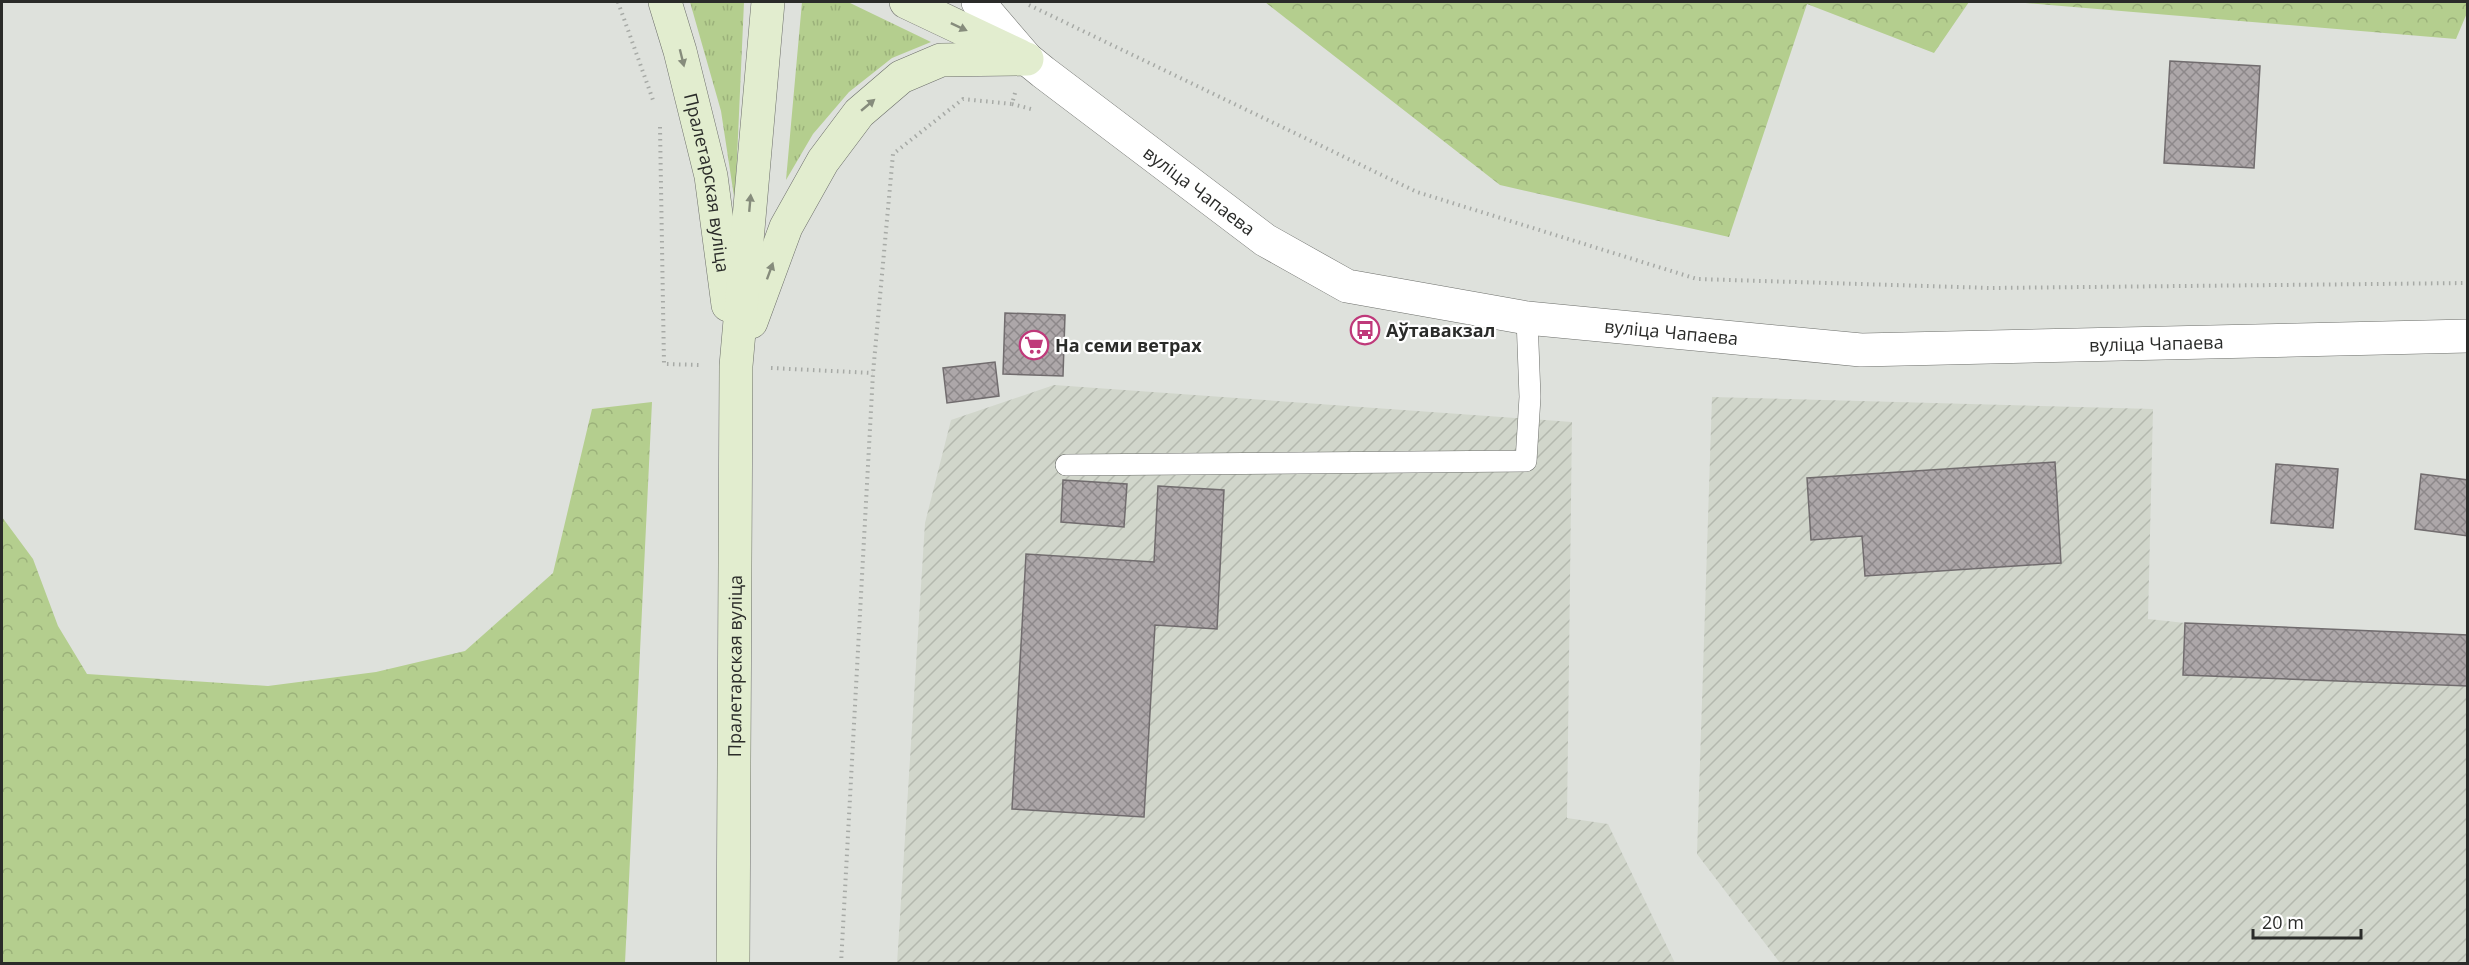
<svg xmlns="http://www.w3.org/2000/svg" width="2469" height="965" font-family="'Open Sans',sans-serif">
<defs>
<pattern id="industrial-furrows" width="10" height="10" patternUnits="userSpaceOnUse" patternTransform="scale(1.5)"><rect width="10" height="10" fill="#d1d6cb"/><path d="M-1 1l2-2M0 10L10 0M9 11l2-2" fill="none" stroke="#b4b8ae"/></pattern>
<pattern id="grass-tufts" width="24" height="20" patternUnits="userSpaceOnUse" patternTransform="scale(1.5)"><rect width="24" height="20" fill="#b4ce8e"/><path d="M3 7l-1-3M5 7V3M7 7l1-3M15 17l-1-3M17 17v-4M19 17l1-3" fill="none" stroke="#9bb17a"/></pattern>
<pattern id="forest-crowns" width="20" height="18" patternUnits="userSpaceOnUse" patternTransform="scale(1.5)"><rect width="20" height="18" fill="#b4ce8e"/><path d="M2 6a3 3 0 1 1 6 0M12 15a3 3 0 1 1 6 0" fill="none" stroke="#9bb17a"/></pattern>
<pattern id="building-cross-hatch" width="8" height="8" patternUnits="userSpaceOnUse" patternTransform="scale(1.5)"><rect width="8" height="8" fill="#ada7a9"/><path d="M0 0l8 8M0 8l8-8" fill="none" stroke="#8d888a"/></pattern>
</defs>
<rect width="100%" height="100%" fill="#dee1dc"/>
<g fill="url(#industrial-furrows)">
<polygon points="1054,385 1572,422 1567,818 1608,824 1675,963 897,964 925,523 951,420"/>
<polygon points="1712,397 2153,409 2148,619 2185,623 2467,635 2467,963 1780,963 1697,854"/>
</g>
<g fill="url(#grass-tufts)">
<polygon points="690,2 744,2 735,203 721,111"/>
<polygon points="802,2 848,2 931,42 892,58 849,92 813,134 786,180"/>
</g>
<g fill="url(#forest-crowns)">
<polygon points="1265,2 1969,2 1934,53 1807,4 1729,237 1500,185"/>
<polygon points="2014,2 2467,2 2467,13 2456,39"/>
<polygon points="652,402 625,963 2,963 2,517 33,559 58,626 87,674 268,686 376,672 465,651 553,573 592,409"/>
</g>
<g fill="url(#building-cross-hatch)" stroke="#716c6e" stroke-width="1.5">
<polygon points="2170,61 2260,66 2254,168 2164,163"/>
<polygon points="1005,313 1065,315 1063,376 1003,374"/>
<polygon points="995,362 999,396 947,403 943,368"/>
<polygon points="2055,462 2061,563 1865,576 1862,536 1811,540 1807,478"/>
<polygon points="2276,464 2338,469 2333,528 2271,523"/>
<polygon points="2421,474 2468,480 2468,536 2415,529"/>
<polygon points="1063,480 1127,484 1124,527 1061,522"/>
<polygon points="1158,486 1224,490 1217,629 1155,625 1144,817 1012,809 1026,554 1154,562"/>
<polygon points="2185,623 2468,635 2468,686 2183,675"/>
</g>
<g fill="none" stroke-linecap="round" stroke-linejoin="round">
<g stroke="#6c6e6a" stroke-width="22">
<polyline id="service" points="1066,465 1526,461 1530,397 1527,318"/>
</g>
<g stroke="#6c6e6a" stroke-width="34">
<g id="tertiary">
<path id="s1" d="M978 2 1027 59 1043 72 1265 240 1347 286 1527 318 1861 350 2468 336"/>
</g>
</g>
<g stroke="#6c6e6a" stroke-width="34">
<g id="secondary">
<path id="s2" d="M665 2 680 51 711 176 728 305"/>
<polyline points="906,2 1020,56"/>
<polyline points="751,322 786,227 823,161 859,113 901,77 941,60 1027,59"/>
<path id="s3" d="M733 964 736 366 768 2"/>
</g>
</g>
<g stroke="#a7aaa6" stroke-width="4" stroke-dasharray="1.5 4.5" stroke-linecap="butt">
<polyline points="618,2 653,100"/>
<polyline points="1029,5 1417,192 1697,279 1991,288 2468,283"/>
<polyline points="1012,104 1031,109"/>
<polyline points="660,127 664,364 701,365"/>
<polyline points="771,368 873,373"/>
<polyline points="841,964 873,373 893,154 963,99 1012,104 1015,93"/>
</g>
<use href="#service" stroke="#fff" stroke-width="21"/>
<use href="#tertiary" stroke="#fff" stroke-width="33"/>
<use href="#secondary" stroke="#e2edcf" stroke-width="33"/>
</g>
<defs><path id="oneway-solid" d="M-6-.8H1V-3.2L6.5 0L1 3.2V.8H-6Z" transform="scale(1.5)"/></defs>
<g fill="#868c7c">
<use href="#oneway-solid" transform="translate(959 27) rotate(25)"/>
<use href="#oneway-solid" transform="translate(682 58) rotate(76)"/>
<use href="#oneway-solid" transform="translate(868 105) rotate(-40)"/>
<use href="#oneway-solid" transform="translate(750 203) rotate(-85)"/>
<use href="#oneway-solid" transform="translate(770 271) rotate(-70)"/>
</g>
<defs>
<g id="bus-ring" transform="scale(1.5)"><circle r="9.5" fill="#fff" stroke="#bf397a" stroke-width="1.5"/><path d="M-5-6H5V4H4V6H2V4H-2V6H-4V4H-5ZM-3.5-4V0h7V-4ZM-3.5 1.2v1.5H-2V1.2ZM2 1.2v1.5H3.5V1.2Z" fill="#bf397a"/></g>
<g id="supermarket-ring" transform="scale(1.5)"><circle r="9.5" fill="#fff" stroke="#bf397a" stroke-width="1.5"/><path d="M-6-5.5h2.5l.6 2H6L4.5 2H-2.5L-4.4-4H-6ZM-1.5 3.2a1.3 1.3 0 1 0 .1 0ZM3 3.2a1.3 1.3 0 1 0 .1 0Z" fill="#bf397a"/></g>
</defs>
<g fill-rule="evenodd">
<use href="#bus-ring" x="1365" y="330"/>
<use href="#supermarket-ring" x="1034" y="345"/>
</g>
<g text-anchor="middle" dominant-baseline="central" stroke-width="4.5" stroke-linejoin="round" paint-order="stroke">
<g font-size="18" fill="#2a2b29" stroke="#fff">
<text stroke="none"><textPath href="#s2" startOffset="186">Пралетарская вуліца</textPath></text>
<text stroke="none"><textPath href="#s1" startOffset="292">вуліца Чапаева</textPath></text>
<text stroke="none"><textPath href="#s1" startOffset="796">вуліца Чапаева</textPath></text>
<text stroke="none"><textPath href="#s1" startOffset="1282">вуліца Чапаева</textPath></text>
<text stroke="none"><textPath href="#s3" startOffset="298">Пралетарская вуліца</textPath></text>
</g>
<g font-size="18" font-weight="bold" fill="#2a2b29" stroke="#fff" text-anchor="start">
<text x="1386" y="330">Аўтавакзал</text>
<text x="1055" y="345">На семи ветрах</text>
</g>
</g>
<rect width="2469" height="965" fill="none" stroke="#2a2b29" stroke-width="6"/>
<path d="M2253 929v9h108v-9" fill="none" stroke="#2a2b29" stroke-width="3"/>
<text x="2262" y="929" font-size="18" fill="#2a2b29" stroke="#ffffff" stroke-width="4.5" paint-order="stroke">20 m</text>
</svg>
